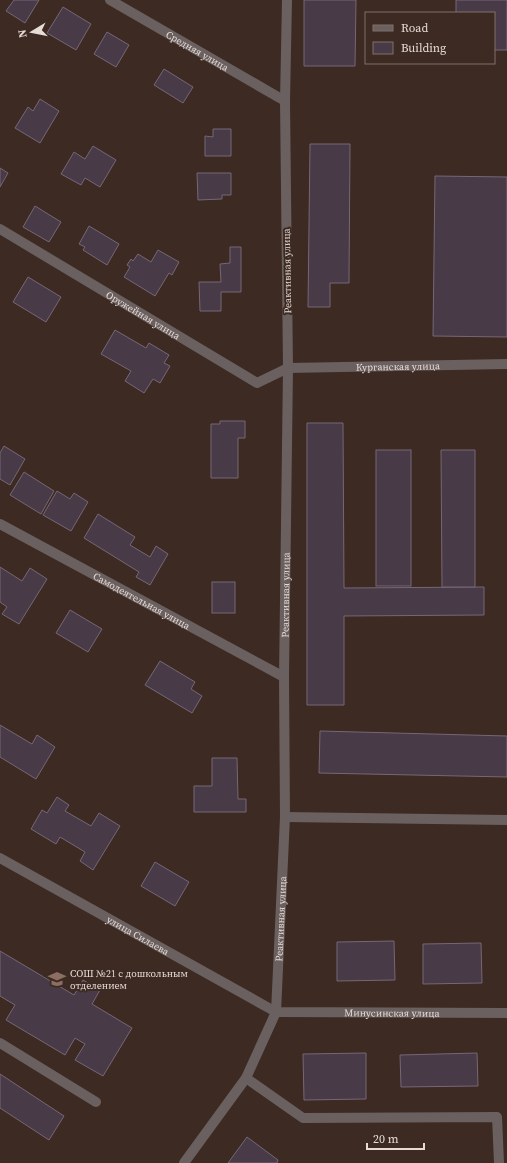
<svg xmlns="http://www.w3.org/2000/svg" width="507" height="1163" font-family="'Source Serif 4',serif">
<rect width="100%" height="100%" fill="#3c2a23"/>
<g fill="#493a48" stroke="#776776">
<polygon points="14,0 39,0 25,23 6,11"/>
<polygon points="304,0 356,0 355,66 304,66"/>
<polygon points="456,0 507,0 507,50 494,50 494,13 456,13"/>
<polygon points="63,7 91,24 76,50 47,33"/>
<polygon points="107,32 129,45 116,67 94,54"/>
<polygon points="164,69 193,87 183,103 154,85"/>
<polygon points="40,99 59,111 40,143 15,128 28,107 33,111"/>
<polygon points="213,129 231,129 231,156 205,156 205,136 213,137"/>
<polygon points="310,144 350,144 349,283 330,283 330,307 308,307"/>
<polygon points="93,146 116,160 100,187 85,178 81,185 61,174 74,152 85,159"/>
<polygon points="0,168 8,173 0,187"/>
<polygon points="197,173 231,173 231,195 222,195 222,199 198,200"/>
<polygon points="435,176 507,177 507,337 433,336"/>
<polygon points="35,206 61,222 49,242 23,227"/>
<polygon points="89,226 119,244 107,265 83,250 85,247 79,244"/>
<polygon points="230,247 241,247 241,292 221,292 221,311 200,311 199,282 221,282 220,264 230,263"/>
<polygon points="158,250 179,262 172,275 169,273 155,296 124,277 130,267 127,265 131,259 133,261 138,254 151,262"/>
<polygon points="28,277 61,297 46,322 13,302"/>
<polygon points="115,330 146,348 149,343 169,355 164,363 170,366 160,383 153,379 144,393 125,381 131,371 101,354"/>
<polygon points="220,421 245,421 245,438 238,438 238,478 211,478 211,424 220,424"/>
<polygon points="307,423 343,423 344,588 484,587 484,615 344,616 344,705 307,705"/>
<polygon points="4,446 25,459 10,485 0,479 0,453"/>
<rect x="376" y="450" width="35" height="136"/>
<polygon points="441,450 475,450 475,587 442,587"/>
<polygon points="24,472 54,491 41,514 10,495"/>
<polygon points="57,491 70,499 74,493 88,502 71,531 43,515"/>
<polygon points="98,514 135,537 130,545 150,557 156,546 168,554 150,585 136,577 139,572 84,538"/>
<polygon points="0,567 22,581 30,568 47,579 19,624 2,614 7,607 0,602"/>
<rect x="212" y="582" width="23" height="31"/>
<polygon points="70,610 102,629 88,652 56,633"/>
<polygon points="160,661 195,682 191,689 202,696 192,713 145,685"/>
<polygon points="0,725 32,744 37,735 55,747 36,779 0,757"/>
<polygon points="320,731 507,736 507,777 319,773"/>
<polygon points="212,758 237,758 238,799 246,799 246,812 194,812 194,786 212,786"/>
<polygon points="57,797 69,805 65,811 91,826 99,813 120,826 93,870 80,861 85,852 60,837 56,844 31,829 42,810 47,813"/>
<polygon points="155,862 189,882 175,906 141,886"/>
<polygon points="394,941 395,980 337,981 337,942"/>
<polygon points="481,943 482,983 423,984 423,944"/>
<polygon points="0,951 74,995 83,980 100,990 92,1004 132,1028 103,1076 75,1060 85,1044 75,1038 65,1055 6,1020 15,1005 0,996"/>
<polygon points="366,1053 366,1099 304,1100 303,1054"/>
<polygon points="477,1053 478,1086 401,1087 400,1055"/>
<polygon points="0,1074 64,1116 49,1140 0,1108"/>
<polygon points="247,1137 278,1160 277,1163 228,1163"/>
</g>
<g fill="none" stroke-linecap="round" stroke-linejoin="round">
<g stroke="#6a605f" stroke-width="10">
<polyline points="285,817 507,820"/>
<polyline points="0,1043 96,1102"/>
<polyline points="246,1078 303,1118 497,1117 499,1163"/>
</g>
<g stroke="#6a605f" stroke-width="10">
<path id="s1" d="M110 0 285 101"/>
<path id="s2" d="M0 229 257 383 288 368 507 364"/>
<path id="s3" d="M0 524 284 677"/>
<path id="s4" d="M0 858 276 1012 507 1013"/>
<path id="s5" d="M184 1163 246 1078 276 1012 285 817 284 677 288 368 285 101 287 0"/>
</g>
</g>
<defs>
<g id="school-bare" transform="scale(1.38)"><path d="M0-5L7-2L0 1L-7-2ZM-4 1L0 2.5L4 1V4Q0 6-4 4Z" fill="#8d6e63" stroke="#3c2a23" stroke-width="2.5" paint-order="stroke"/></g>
</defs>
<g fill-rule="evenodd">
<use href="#school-bare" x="57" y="979"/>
</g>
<g text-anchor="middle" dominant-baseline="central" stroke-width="4" stroke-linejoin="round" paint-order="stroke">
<g font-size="10" fill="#e7dbd6" stroke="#3c2a23">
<text stroke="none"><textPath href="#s1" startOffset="101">Средняя улица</textPath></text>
<text transform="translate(287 271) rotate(-91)">Реактивная улица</text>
<text stroke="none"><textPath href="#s2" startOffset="167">Оружейная улица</textPath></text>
<text stroke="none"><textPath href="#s2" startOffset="444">Курганская улица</textPath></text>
<text stroke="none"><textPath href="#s5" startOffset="595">Реактивная улица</textPath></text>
<text stroke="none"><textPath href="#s3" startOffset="161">Самодеятельная улица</textPath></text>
<text stroke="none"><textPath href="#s5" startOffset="271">Реактивная улица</textPath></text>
<text stroke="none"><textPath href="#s4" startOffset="158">улица Силаева</textPath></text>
<text stroke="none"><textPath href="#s4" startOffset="432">Минусинская улица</textPath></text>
</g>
<g font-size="10" fill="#e7dbd6" stroke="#3c2a23" text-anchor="start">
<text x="70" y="973">СОШ №21 с дошкольным<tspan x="70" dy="12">отделением</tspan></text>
</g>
</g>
<rect x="365" y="12" width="130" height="52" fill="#3c2a23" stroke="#80716b"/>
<rect x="373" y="25" width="20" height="6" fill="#6a605f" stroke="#80716b"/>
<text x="401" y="32" font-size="12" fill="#e7dbd6">Road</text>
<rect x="373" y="42" width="20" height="12" fill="#493a48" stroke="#80716b"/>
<text x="401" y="52" font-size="12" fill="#e7dbd6">Building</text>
<g transform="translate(32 32) rotate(260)" stroke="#3c2a23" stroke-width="3" paint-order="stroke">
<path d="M0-3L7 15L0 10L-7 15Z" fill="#e7dbd6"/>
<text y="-6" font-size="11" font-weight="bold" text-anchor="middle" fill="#e7dbd6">N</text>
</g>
<path d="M367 1143v6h57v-6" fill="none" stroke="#e7dbd6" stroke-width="2"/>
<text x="373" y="1143" font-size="12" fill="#e7dbd6" stroke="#3c2a23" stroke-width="3" paint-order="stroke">20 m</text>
</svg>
